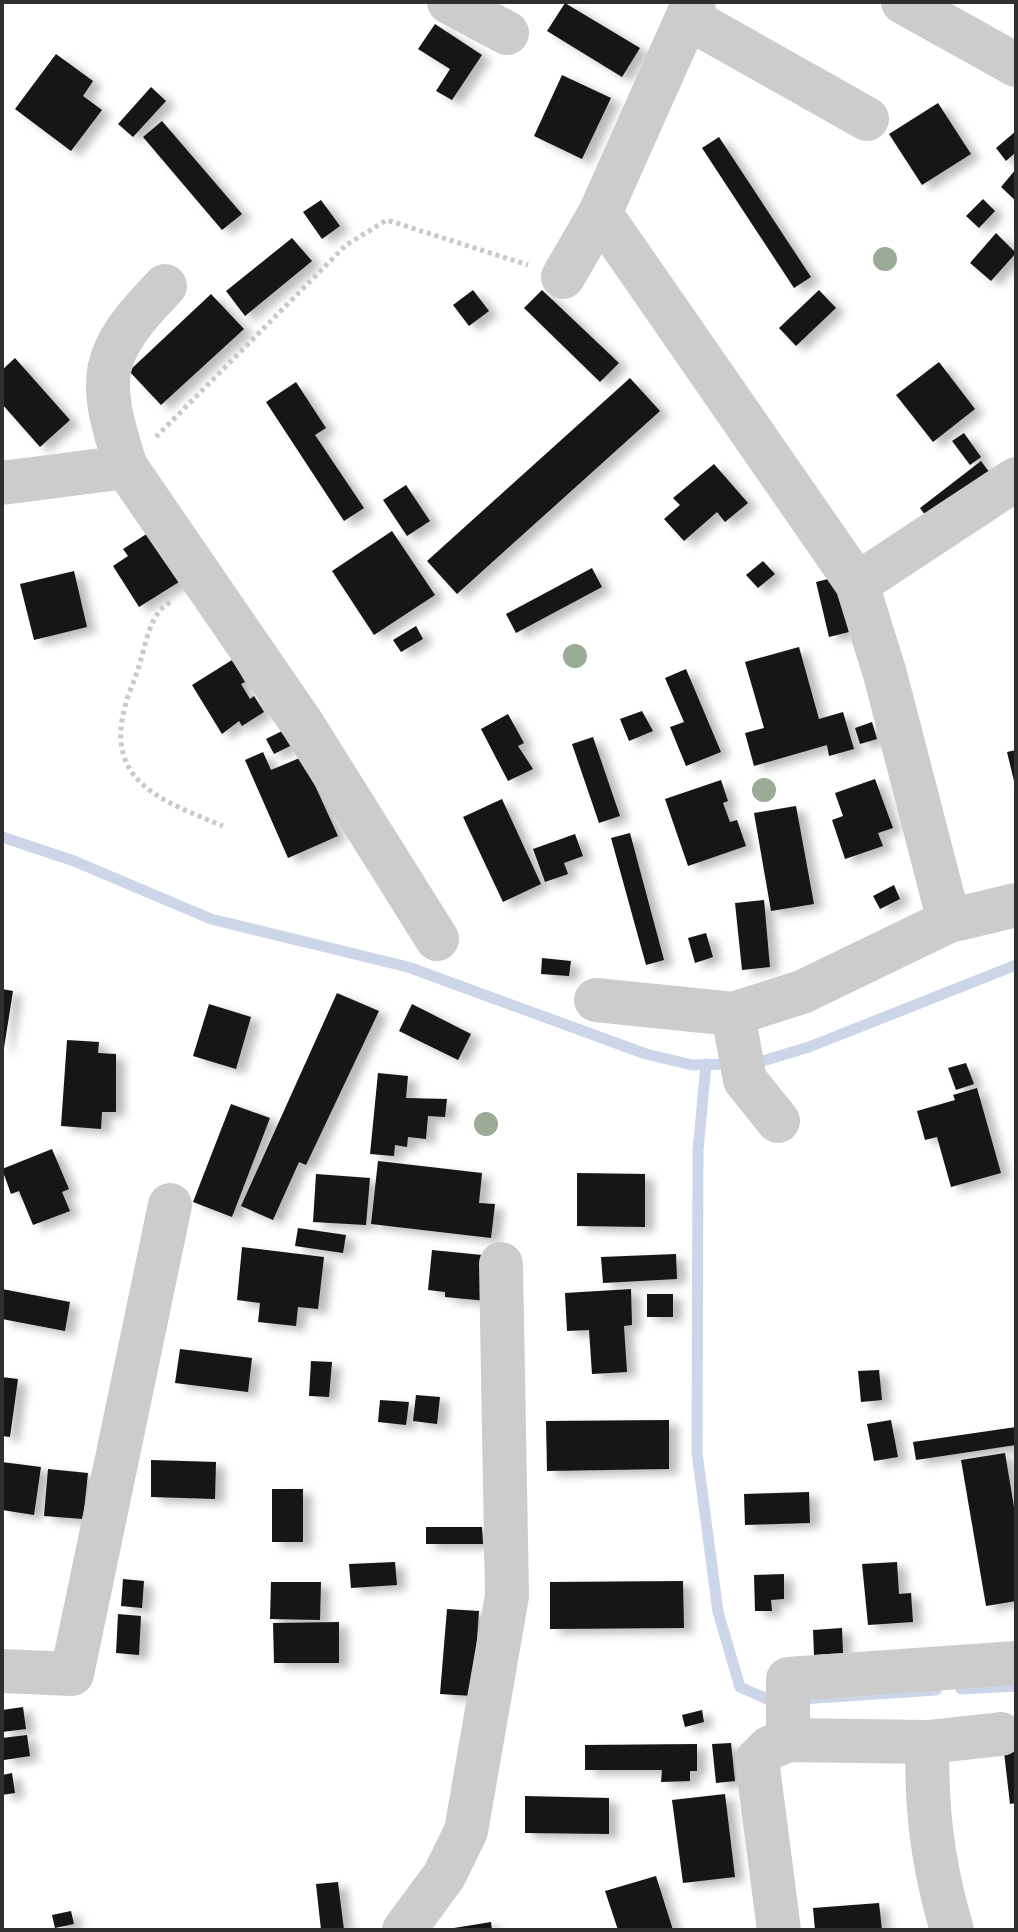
<svg xmlns="http://www.w3.org/2000/svg" width="1018" height="1932" font-family="'Varela Round',sans-serif">
<defs>
<filter id="shadow"><feDropShadow dx="9" dy="5" stdDeviation="4" flood-color="#0004"/></filter>
</defs>
<rect width="100%" height="100%" fill="#fff"/>
<g fill="none" stroke-linecap="round" stroke-linejoin="round">
<g stroke="#ccd6e8" stroke-width="11">
<polyline points="2,837 74,861 211,919 408,967 646,1054 692,1065 732,1064"/>
<polyline points="706,1064 698,1151 697,1453 718,1612 740,1687 769,1700 781,1700"/>
<polyline points="753,1064 809,1047 1016,965"/>
<polyline points="961,1689 1016,1686"/>
<polyline points="802,1699 936,1690"/>
</g>
</g>
<g fill="#161616" filter="url(#shadow)">
<polygon points="565,3 640,48 622,77 547,31"/>
<polygon points="435,24 482,55 452,100 436,91 450,69 418,49"/>
<polygon points="56,54 93,81 83,96 102,110 71,151 15,109"/>
<polygon points="562,75 611,98 582,159 534,136"/>
<polygon points="151,87 166,101 133,137 118,124"/>
<polygon points="938,103 971,154 922,185 889,134"/>
<polygon points="162,121 242,214 222,230 143,137"/>
<polygon points="1016,131 1016,152 1006,161 996,148"/>
<polygon points="719,137 811,277 794,288 702,148"/>
<polygon points="1016,169 1016,201 1001,187"/>
<polygon points="983,199 995,211 979,228 966,216"/>
<polygon points="321,200 340,226 322,239 303,212"/>
<polygon points="996,233 1016,253 991,281 970,263"/>
<polygon points="292,238 312,261 245,316 226,291"/>
<polygon points="473,290 489,311 469,326 453,305"/>
<polygon points="542,290 619,363 600,382 524,308"/>
<polygon points="819,290 836,308 796,346 779,328"/>
<polygon points="211,294 244,329 161,405 129,371"/>
<polygon points="15,358 70,420 40,447 2,404 2,370"/>
<polygon points="939,362 975,409 933,442 896,395"/>
<polygon points="630,378 660,411 457,594 427,561"/>
<polygon points="296,382 326,428 315,435 364,508 344,521 266,402"/>
<polygon points="964,433 981,457 970,465 952,441"/>
<polygon points="981,461 993,477 931,523 920,508"/>
<polygon points="714,464 748,503 725,522 717,512 684,541 664,519 680,505 673,498"/>
<polygon points="406,485 430,521 407,536 383,500"/>
<polygon points="156,528 187,577 139,607 113,566 128,556 123,549"/>
<polygon points="392,531 435,595 374,635 332,571"/>
<polygon points="763,561 775,574 758,588 746,575"/>
<polygon points="592,568 602,587 516,633 506,614"/>
<polygon points="74,571 87,627 34,640 20,584"/>
<polygon points="836,577 849,632 829,637 816,582"/>
<polygon points="416,626 423,639 401,652 393,640"/>
<polygon points="799,647 819,719 843,712 854,749 829,756 827,745 754,766 745,733 764,728 745,662"/>
<polygon points="232,660 245,682 241,684 250,699 254,696 264,712 242,726 239,721 222,734 192,685"/>
<polygon points="686,669 721,752 686,766 670,727 684,722 665,678"/>
<polygon points="642,711 653,731 629,741 620,719"/>
<polygon points="508,714 524,743 518,746 533,769 508,781 481,729"/>
<polygon points="872,722 877,739 860,744 855,728"/>
<polygon points="284,730 292,745 274,754 266,739"/>
<polygon points="593,737 620,816 599,823 572,744"/>
<polygon points="1016,750 1016,785 1015,785 1007,752"/>
<polygon points="263,752 271,770 302,757 338,836 288,858 245,760"/>
<polygon points="875,779 893,828 878,833 883,846 845,859 832,820 843,816 835,793"/>
<polygon points="721,780 728,801 723,803 730,822 737,820 746,846 688,866 665,799"/>
<polygon points="502,799 541,884 503,902 463,817"/>
<polygon points="796,806 814,904 771,911 754,813"/>
<polygon points="630,833 664,960 646,965 611,838"/>
<polygon points="575,834 583,856 564,863 568,874 545,882 533,849"/>
<polygon points="894,885 900,899 880,909 873,896"/>
<polygon points="764,900 770,967 742,970 735,903"/>
<polygon points="706,933 713,957 695,963 688,938"/>
<polygon points="542,958 571,961 569,976 541,974"/>
<polygon points="2,989 13,991 4,1048 2,1048"/>
<polygon points="337,993 379,1011 306,1165 299,1162 273,1220 241,1206"/>
<polygon points="209,1004 251,1017 236,1069 193,1056"/>
<polygon points="412,1004 471,1034 458,1060 399,1031"/>
<polygon points="67,1040 99,1042 98,1053 116,1054 116,1112 102,1112 101,1129 61,1126"/>
<polygon points="966,1063 974,1084 956,1090 948,1068"/>
<polygon points="378,1073 408,1076 406,1098 447,1099 445,1117 428,1116 426,1139 408,1137 407,1147 395,1145 394,1156 370,1154"/>
<polygon points="977,1088 1001,1173 951,1187 937,1137 925,1140 917,1111 955,1100 953,1095"/>
<polygon points="231,1104 270,1118 232,1217 193,1202"/>
<polygon points="52,1149 69,1189 62,1192 70,1211 33,1225 19,1191 11,1194 2,1169"/>
<polygon points="378,1161 482,1173 479,1203 495,1204 491,1238 371,1224"/>
<polygon points="577,1173 645,1174 645,1227 577,1226"/>
<polygon points="316,1174 370,1178 366,1225 313,1222"/>
<polygon points="298,1228 346,1235 343,1253 295,1246"/>
<polygon points="242,1247 324,1257 318,1309 298,1307 296,1326 258,1322 260,1303 237,1300"/>
<polygon points="432,1250 492,1256 487,1301 445,1297 445,1292 428,1290"/>
<polygon points="676,1254 677,1279 603,1283 601,1257"/>
<polygon points="2,1289 70,1302 65,1331 2,1319"/>
<polygon points="631,1289 632,1325 624,1326 627,1372 592,1374 589,1330 567,1331 565,1293"/>
<rect x="647" y="1294" width="26" height="23"/>
<polygon points="180,1349 252,1358 248,1392 175,1383"/>
<polygon points="311,1361 332,1362 329,1397 309,1396"/>
<polygon points="879,1370 882,1400 861,1402 858,1371"/>
<polygon points="2,1377 18,1379 10,1437 2,1436"/>
<polygon points="416,1395 440,1397 437,1424 413,1421"/>
<polygon points="380,1400 409,1402 406,1425 378,1422"/>
<polygon points="669,1420 669,1469 547,1471 546,1421"/>
<polygon points="891,1420 898,1457 874,1461 867,1424"/>
<polygon points="1016,1427 1016,1445 916,1460 913,1442"/>
<polygon points="1005,1453 1016,1519 1016,1601 986,1606 961,1460"/>
<polygon points="151,1460 216,1462 215,1499 151,1497"/>
<polygon points="2,1462 41,1467 34,1515 2,1510"/>
<polygon points="48,1469 88,1473 83,1519 44,1516"/>
<rect x="272" y="1489" width="31" height="53"/>
<polygon points="809,1492 810,1523 745,1525 744,1494"/>
<polygon points="426,1527 482,1527 483,1544 426,1544"/>
<polygon points="395,1562 397,1585 351,1588 349,1564"/>
<polygon points="897,1562 899,1594 911,1593 913,1622 868,1625 862,1564"/>
<polygon points="784,1574 784,1599 771,1600 772,1611 755,1611 754,1575"/>
<polygon points="123,1579 144,1581 142,1608 121,1606"/>
<polygon points="683,1581 684,1628 550,1629 550,1582"/>
<polygon points="271,1582 321,1582 320,1620 270,1619"/>
<polygon points="447,1609 479,1611 473,1696 440,1694"/>
<polygon points="118,1614 141,1616 139,1655 116,1653"/>
<polygon points="339,1622 339,1663 274,1663 273,1623"/>
<polygon points="842,1628 843,1653 814,1655 813,1630"/>
<polygon points="23,1707 26,1729 2,1732 2,1710"/>
<polygon points="702,1710 704,1722 685,1727 682,1715"/>
<polygon points="27,1735 30,1756 4,1760 2,1738"/>
<polygon points="731,1743 735,1781 716,1783 712,1744"/>
<polygon points="697,1744 697,1771 690,1771 690,1781 661,1782 662,1770 585,1770 585,1745"/>
<polygon points="1016,1751 1016,1803 1010,1804 1004,1752"/>
<polygon points="12,1773 15,1793 2,1795 2,1775"/>
<polygon points="725,1794 735,1877 683,1883 672,1800"/>
<polygon points="525,1796 609,1798 609,1834 525,1833"/>
<polygon points="656,1876 673,1930 618,1930 605,1891"/>
<polygon points="338,1882 344,1930 321,1930 316,1884"/>
<polygon points="879,1903 882,1930 815,1930 813,1908"/>
<polygon points="71,1911 74,1924 55,1928 52,1915"/>
<polygon points="491,1922 492,1930 454,1930 454,1928"/>
</g>
<g fill="none" stroke-linecap="round" stroke-linejoin="round">
<g stroke="#c9c9c9" stroke-width="5" stroke-dasharray="4 4" stroke-linecap="butt">
<polyline points="156,437 346,245 387,220 528,265"/>
<path d="M170 602C149 614 146 645 139 666 135 680 128 693 125 707 104 783 165 802 223 826"/>
</g>
<g stroke="#ccc" stroke-width="44">
<polyline points="449,2 507,33"/>
<polyline points="903,2 1016,65"/>
<polyline points="688,18 867,119"/>
<polyline points="600,213 857,584 885,674 949,921"/>
<polyline points="563,277 600,213 694,2"/>
<path d="M165 286C98 355 97 377 126 467L303 725 437 939"/>
<polyline points="2,483 126,467"/>
<polyline points="857,584 1016,479"/>
<polyline points="596,1000 733,1014 802,992 949,921 1016,905"/>
<polyline points="733,1014 745,1080 778,1121"/>
<polyline points="2,1671 72,1674 170,1205"/>
<polyline points="788,1740 788,1679 1016,1663"/>
<path d="M928 1742C925 1805 934 1870 952 1930"/>
<polyline points="404,1930 444,1876 466,1831 507,1596 501,1264"/>
<polyline points="779,1930 757,1760 769,1748 788,1740 928,1742 1001,1734"/>
</g>
</g>
<g fill="#9aab96">
<circle cx="885" cy="259" r="12"/>
<circle cx="575" cy="656" r="12"/>
<circle cx="764" cy="790" r="12"/>
<circle cx="486" cy="1124" r="12"/>
</g>
<rect width="1018" height="1932" fill="none" stroke="#2f2f2f" stroke-width="8"/>
</svg>
